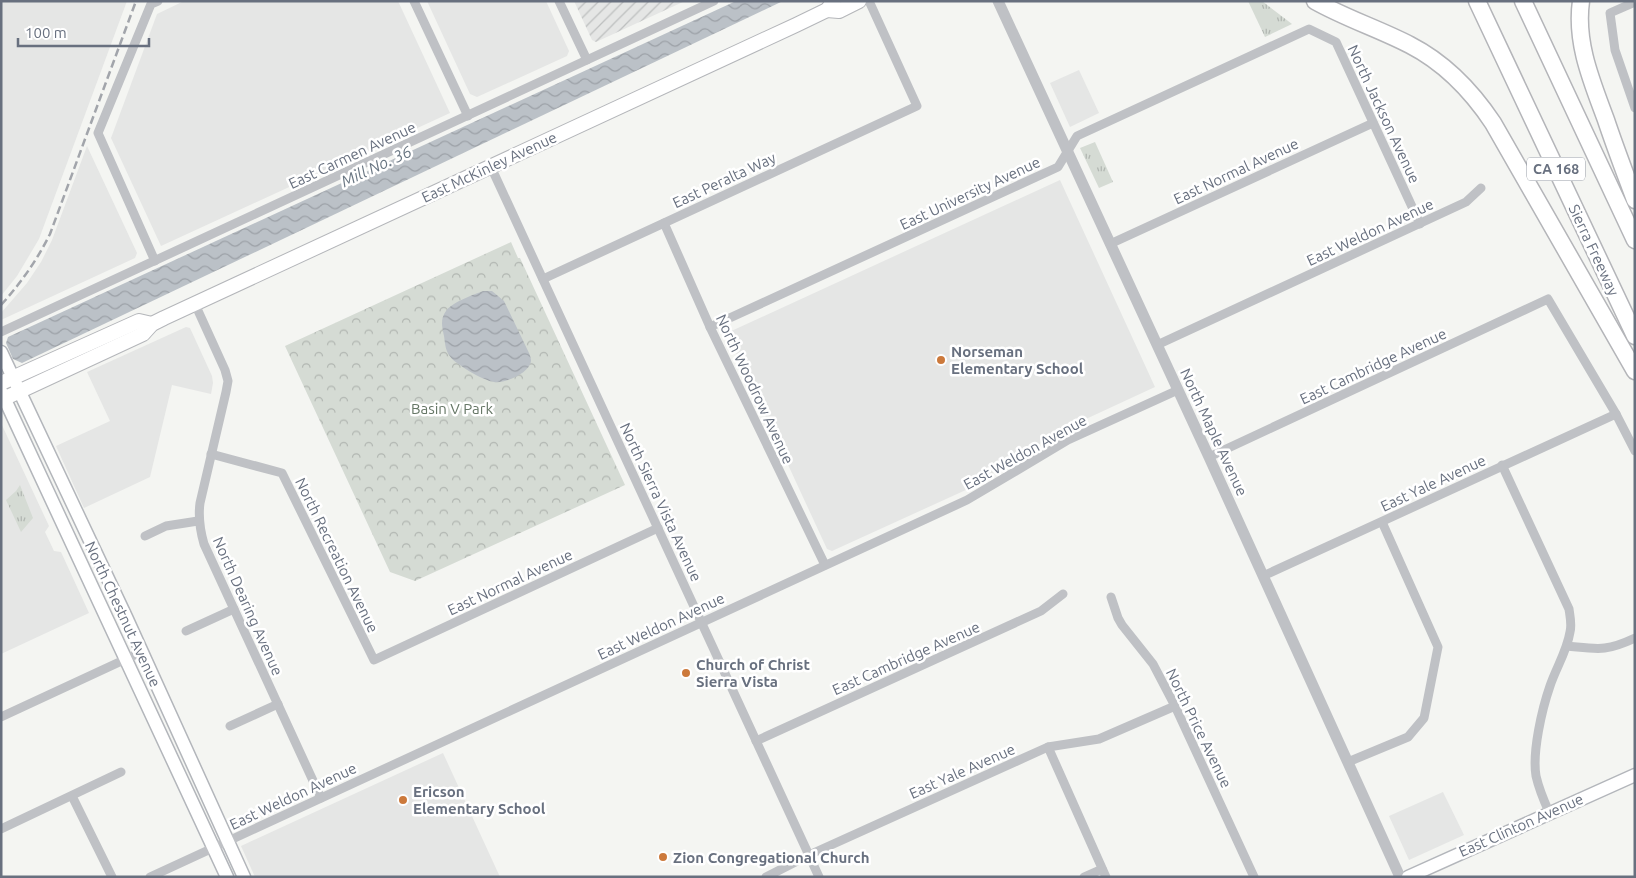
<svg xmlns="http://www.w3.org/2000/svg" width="1636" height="878" font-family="Ubuntu,sans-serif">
<defs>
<pattern id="industrial-furrows" width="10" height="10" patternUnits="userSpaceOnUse" patternTransform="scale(1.25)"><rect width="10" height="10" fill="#e5e6e5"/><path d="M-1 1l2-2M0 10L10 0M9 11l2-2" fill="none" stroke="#bdbfbf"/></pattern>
<pattern id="grass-tufts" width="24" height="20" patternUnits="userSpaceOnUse" patternTransform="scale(1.25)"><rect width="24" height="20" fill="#d5dbd4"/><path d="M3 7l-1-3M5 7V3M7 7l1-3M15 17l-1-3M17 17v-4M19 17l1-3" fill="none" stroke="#b1b6b1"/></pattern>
<pattern id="park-crowns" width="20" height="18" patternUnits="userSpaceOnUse" patternTransform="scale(1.25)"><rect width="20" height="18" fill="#d5dbd4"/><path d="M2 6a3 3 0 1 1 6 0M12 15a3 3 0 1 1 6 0" fill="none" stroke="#b1b6b1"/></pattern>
<pattern id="water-waves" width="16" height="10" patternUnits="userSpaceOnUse" patternTransform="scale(1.25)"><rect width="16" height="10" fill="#bbc1c7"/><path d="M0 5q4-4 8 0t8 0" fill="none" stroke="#9ca1a7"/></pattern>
</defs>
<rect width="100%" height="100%" fill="#f4f5f2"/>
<g fill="#e5e6e5">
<polygon points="1,1 127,1 39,239 17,276 1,296"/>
<polygon points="184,1 398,1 450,113 161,246 111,138 157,14"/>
<polygon points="427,1 546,1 569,51 567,56 477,97 470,94"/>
<polygon points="1079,70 1099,113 1070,127 1050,83"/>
<polygon points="87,146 137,253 135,258 1,320 1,313 27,283 41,262 52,240"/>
<polygon points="1060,180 1155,387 1060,431 968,489 832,551 827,549 727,333"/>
<polygon points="186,327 190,328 212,376 213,383 211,394 172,385 150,477 84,508 56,446 110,421 87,372"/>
<polygon points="1,423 49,526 45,532 54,551 61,552 89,613 1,654"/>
<polygon points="443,753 500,877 255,877 241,846"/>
<polygon points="1443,792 1464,835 1409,860 1389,816"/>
</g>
<polygon fill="url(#industrial-furrows)" points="574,1 685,1 596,42 592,40"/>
<g fill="url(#grass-tufts)">
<polygon points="1248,1 1262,1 1292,24 1265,37"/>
<polygon points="1095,142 1113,182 1099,188 1080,148"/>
<polygon points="20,485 33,518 21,532 6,500 16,491"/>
</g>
<polygon fill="url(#park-crowns)" points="511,242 518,258 520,258 625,485 415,581 390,572 285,346"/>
<g fill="url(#water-waves)">
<polygon points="736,1 783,1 22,363 13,359 6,343 8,337"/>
<path d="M483 291H492L504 301 529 353C530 356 531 358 531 361 530 373 504 384 494 382 484 381 453 363 449 355 445 349 445 342 444 336 442 327 440 319 446 311 452 302 473 295 483 291Z"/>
</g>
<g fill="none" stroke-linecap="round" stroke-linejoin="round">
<g stroke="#b3b6bb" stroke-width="15">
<g id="secondary">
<polyline points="1,352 126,617 244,877"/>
<polyline points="1,391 227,877"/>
<polyline points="1408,877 1635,775"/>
</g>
</g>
<g stroke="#b4b6ba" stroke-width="16">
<g id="primary">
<polyline points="827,10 839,11 859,1"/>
<polyline points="1,383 139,321 152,324"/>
<polyline points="1,400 143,334 152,324 164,318 796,25 827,10 834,1"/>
</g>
</g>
<g stroke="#b4b5b9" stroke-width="19">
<g id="motorway">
<path d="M1315 1C1345 18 1379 29 1410 45 1445 63 1471 90 1493 123L1635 371"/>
<polyline points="1477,1 1635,336"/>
<polyline points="1523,1 1635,240"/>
<path d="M1581 1C1575 43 1592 82 1606 120 1615 147 1625 173 1635 200"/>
</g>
</g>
<g stroke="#bfc1c5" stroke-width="9">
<polyline points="414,1 468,116"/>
<polyline points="559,1 587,60"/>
<polyline points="1635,2 1610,13 1615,50 1635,108"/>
<polyline points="491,167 819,877"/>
<polyline points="664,223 710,327 825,565"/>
<polyline points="1110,244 1373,123"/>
<polyline points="155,261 98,133 151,4 158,1"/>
<polyline points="543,279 917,106 869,1"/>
<path d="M195 304 225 370 228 381 226 392 200 503C198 518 200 530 204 544L321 798"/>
<polyline points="710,327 1058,167 1077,136 1309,29 1336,42 1420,224"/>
<polyline points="1,332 714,1"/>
<polyline points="1157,345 1466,202 1481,188"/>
<polyline points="211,454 282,473 374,660 658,528"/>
<polyline points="1209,457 1548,299 1616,414 1635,451"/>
<path d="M1502 465 1569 609C1570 616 1572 625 1570 632 1567 651 1556 668 1550 686 1542 709 1532 752 1536 776 1539 789 1544 801 1549 812"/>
<polyline points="145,536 166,526 198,521"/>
<polyline points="1263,576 1616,414"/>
<polyline points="1111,597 1118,618 1122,625 1153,664 1175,706 1254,877"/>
<polyline points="186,631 234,609"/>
<path d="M1567 646C1598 649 1605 652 1635 638"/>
<polyline points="1,717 141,652"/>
<polyline points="230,726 278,704"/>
<polyline points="756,741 1041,611 1063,594"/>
<polyline points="1048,747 1106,877"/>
<polyline points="1348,762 1408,737 1424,718 1438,647 1382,522"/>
<polyline points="72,796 112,877"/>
<polyline points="1,829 121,772"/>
<polyline points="150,877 967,500 1068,440 1178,390"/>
<polyline points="766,877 809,855 1048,747 1099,739 1175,706"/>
<polyline points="1084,877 1102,869"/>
</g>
<polyline stroke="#bfc1c5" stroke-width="11" points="998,1 1209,457 1400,877"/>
<use href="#secondary" stroke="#fff" stroke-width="12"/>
<use href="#primary" stroke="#fff" stroke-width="14"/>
<use href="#motorway" stroke="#fff" stroke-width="16"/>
<path stroke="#a2a5ab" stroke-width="2.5" stroke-dasharray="8 4" stroke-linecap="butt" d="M1 305C21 283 37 260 50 234L136 1"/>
</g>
<g fill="#cc793b" stroke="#fff" stroke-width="2">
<circle cx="941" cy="360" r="5"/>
<circle cx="686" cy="673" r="5"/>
<circle cx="403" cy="800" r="5"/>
<circle cx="663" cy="857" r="5"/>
</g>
<g text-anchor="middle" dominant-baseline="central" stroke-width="5" stroke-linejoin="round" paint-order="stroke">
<rect fill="#fff" stroke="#959ba5" stroke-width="1" x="1527" y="157.5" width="58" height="23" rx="4"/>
<g font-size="14" font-weight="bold" fill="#68707f">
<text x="1556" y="169">CA 168</text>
</g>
<g font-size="15" fill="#68707f" stroke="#fff">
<text transform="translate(1384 114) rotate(65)">North Jackson Avenue</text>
<text transform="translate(352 155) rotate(-25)">East Carmen Avenue</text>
<text transform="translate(489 167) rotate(-25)">East McKinley Avenue</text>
<text transform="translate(1236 171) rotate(-25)">East Normal Avenue</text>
<text transform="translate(724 180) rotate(-25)">East Peralta Way</text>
<text transform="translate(970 193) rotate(-25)">East University Avenue</text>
<text transform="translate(1370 232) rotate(-25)">East Weldon Avenue</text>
<text transform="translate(1594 250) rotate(65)">Sierra Freeway</text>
<text transform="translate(1373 366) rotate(-25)">East Cambridge Avenue</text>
<text transform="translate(755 389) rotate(65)">North Woodrow Avenue</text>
<text transform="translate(1214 432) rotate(65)">North Maple Avenue</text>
<text transform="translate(1025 452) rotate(-29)">East Weldon Avenue</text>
<text transform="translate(1433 483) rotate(-25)">East Yale Avenue</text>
<text transform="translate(661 502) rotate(65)">North Sierra Vista Avenue</text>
<text transform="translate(337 555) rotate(64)">North Recreation Avenue</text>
<text transform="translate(510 582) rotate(-25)">East Normal Avenue</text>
<text transform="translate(248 606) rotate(66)">North Dearing Avenue</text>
<text transform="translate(123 614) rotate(65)">North Chestnut Avenue</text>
<text transform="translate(661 626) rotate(-25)">East Weldon Avenue</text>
<text transform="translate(906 658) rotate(-24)">East Cambridge Avenue</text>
<text transform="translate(1199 728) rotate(64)">North Price Avenue</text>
<text transform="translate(962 771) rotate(-24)">East Yale Avenue</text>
<text transform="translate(293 796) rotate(-25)">East Weldon Avenue</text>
<text transform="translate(1521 825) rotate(-24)">East Clinton Avenue</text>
</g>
<g font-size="15" font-weight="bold" fill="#68707f" stroke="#fff" text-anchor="start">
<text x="951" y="351">Norseman<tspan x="951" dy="17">Elementary School</tspan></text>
<text x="696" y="664">Church of Christ<tspan x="696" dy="17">Sierra Vista</tspan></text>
<text x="413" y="791">Ericson<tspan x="413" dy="17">Elementary School</tspan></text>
<text x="673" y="857">Zion Congregational Church</text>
</g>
<g font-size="15" fill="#676" stroke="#fff">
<text x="452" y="408">Basin V Park</text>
</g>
<g font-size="16" font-style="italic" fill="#697682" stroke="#fff">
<text transform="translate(376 166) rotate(-25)">Mill No. 36</text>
</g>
</g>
<rect width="1636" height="878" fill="none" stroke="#68707f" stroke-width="5"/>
<path d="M18 38v8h131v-8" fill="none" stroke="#68707f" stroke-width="2.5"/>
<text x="25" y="38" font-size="15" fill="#68707f" stroke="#ffffff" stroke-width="4" paint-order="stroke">100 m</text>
</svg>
